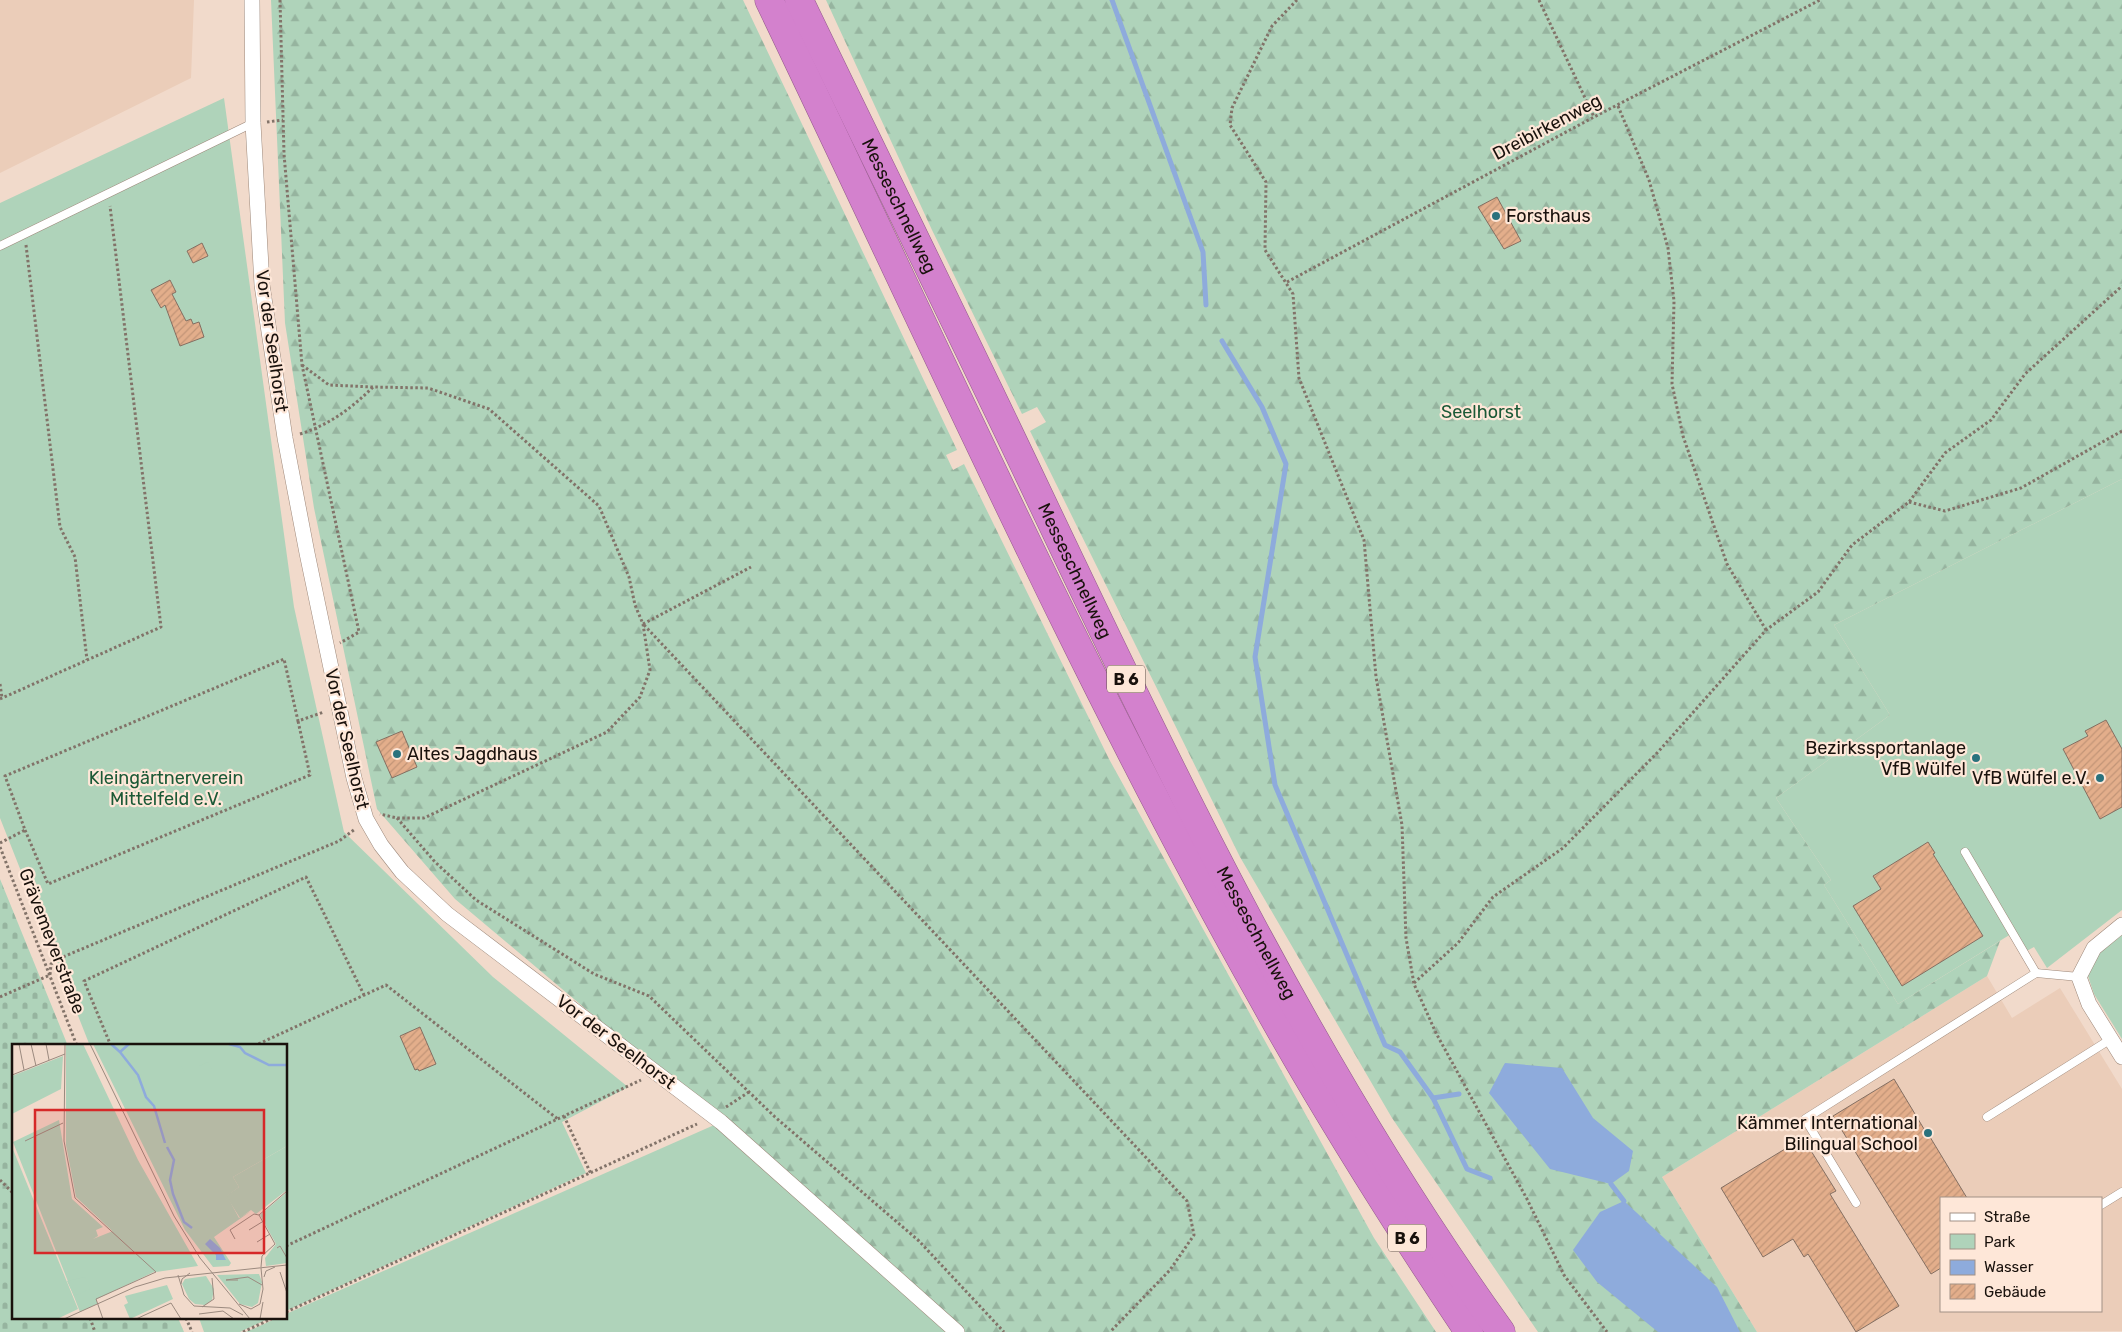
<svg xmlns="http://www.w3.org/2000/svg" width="2122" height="1332" font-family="Rubik,sans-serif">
<defs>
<pattern id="forest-firs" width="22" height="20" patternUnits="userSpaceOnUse" patternTransform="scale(1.25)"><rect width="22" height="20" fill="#afd3ba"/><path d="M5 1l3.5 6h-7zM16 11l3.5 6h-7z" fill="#96b49f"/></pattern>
<pattern id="cemetery-stones" width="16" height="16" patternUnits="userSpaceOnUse" patternTransform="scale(1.25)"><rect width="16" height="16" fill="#afd3ba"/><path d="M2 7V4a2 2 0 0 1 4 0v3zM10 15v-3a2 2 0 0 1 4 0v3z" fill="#96b49f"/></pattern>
<pattern id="building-hatch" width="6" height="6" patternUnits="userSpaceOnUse" patternTransform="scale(1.25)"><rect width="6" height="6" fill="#e3ae8b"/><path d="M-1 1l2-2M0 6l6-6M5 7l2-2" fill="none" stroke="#c29577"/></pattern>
</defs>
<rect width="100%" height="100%" fill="#f1dacb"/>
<g fill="#ebcdb9" fill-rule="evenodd">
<polygon points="0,0 194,0 191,78 0,173"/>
<path d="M1987 976 2012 1018 2060 988 2122 1089V1331L1757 1332 1662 1177ZM1941 1198H2101V1311H1941Z"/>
</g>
<g fill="#afd3ba">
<polygon points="224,98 294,607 344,832 493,977 628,1087 562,1122 586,1173 286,1311 286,1046 90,1046 0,818 0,203"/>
<polygon points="2122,479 2122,910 2047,968 2034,947 2023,953 2011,934 1898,1004 1824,885 1831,880 1776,798 1890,715 1834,625"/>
<polygon points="2122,935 2122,1039 2094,994 2088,976 2099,953"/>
<polygon points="721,1122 957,1332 246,1332 277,1318 286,1318 286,1314"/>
<polygon points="199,1318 270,1318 240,1332 204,1332"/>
</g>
<g fill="url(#forest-firs)">
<polygon points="271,0 743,0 957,450 946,455 953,470 964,464 1109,759 1374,1238 1436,1332 957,1332 713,1116 455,899 377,809 314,508 285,323"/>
<polygon points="826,0 2122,0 2122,479 1834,625 1890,715 1776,798 1831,880 1824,885 1898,1004 2000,941 1987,976 1662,1177 1757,1332 1538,1332 1392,1118 1240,857 1030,431 1046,422 1037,407 1022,414 932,230"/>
</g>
<polygon fill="url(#cemetery-stones)" points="0,879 68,1046 14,1046 14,1318 178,1318 184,1332 0,1332"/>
<g fill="#8eabdc">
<polygon points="1505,1063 1562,1068 1593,1118 1633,1151 1629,1171 1611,1184 1550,1169 1489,1093"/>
<polygon points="1624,1201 1717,1287 1740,1332 1658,1332 1597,1282 1573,1250 1600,1212"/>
</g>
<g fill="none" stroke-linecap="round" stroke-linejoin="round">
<g stroke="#8eabdc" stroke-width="5">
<polyline points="1112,0 1203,252 1206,305"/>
<polyline points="1222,341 1262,407 1286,464 1255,657 1275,785 1385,1045 1400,1052 1433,1098 1459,1094"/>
<polyline points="1433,1098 1467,1169 1490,1178"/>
<polyline points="1611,1184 1624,1201"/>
</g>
</g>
<g fill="url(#building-hatch)" stroke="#846f62">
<polygon points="1497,197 1521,241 1504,249 1478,207"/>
<polygon points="202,243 208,256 193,263 187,251"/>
<polygon points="170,280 176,292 172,294 186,321 191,319 193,324 199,322 204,337 180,346 165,305 161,308 151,290"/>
<polygon points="2106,720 2122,749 2122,807 2100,819 2063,749 2088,736 2085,731"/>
<polygon points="402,731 417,767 392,778 376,742"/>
<polygon points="1928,842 1935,853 1933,854 1983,936 1902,986 1853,906 1881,889 1873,876"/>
<polygon points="420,1027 436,1064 419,1071 418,1069 415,1070 400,1036"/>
<polygon points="1894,1079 1924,1129 1931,1134 1930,1137 1967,1198 1941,1198 1941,1268 1931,1274 1833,1116"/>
<polygon points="1803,1138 1836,1191 1830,1194 1899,1306 1856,1332 1808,1254 1804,1257 1793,1239 1763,1257 1721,1188"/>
</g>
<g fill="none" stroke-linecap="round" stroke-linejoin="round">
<g stroke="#9d887a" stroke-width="9">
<g id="lane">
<polyline points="0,246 253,123"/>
<polyline points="1965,852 2036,973"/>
<polyline points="1987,1117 2111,1039"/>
<polyline points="1856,1203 1805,1119 2036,973 2079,977"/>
<polyline points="2101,1205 2122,1192"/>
</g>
</g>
<g stroke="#9d887a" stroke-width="16">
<g id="street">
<polyline points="252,0 253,123 262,285 285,438 307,553 354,778 366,819 381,845 402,872 447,914 721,1122 957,1332"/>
<polyline points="2122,925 2094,948 2079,977 2089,1004 2122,1057"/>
</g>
</g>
<g stroke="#925a89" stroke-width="29">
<g id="highway">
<path d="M769 0C929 333 1081 675 1262 997 1326 1112 1396 1223 1469 1332"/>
<path id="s1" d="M799 0C879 166 961 331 1040 498 1176 784 1315 1074 1501 1332"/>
</g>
</g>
<g stroke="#827369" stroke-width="3" stroke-dasharray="2.5 2.5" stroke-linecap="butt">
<polyline points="280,0 284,154 302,365 359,632 340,643"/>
<polyline points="1297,0 1272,26 1232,108 1230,125 1266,182 1265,250 1293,294 1299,378 1364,540 1376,677 1402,825 1406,938 1414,984 1436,1033 1527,1199 1564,1275 1607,1332"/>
<polyline points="1539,0 1594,117"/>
<polyline points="1618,106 1649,180 1668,248 1674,301 1672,384 1683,436 1727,564 1766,630"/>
<polyline points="267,122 283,120"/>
<polyline points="26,245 60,527 75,557 87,660"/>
<polyline points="1287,282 1594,117 1820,0"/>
<polyline points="302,365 329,385 373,387"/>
<path d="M300 434C329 425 352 408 373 387L428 388 489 409 599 506 629 577 635 605 643 624 650 670 640 697 607 732 424 818H397L380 814"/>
<polyline points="1909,502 1945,511 2021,488 2122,431"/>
<polyline points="643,624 751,567"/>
<polyline points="644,625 1187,1201 1194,1235 1170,1270 1110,1332"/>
<polyline points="0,684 2,698"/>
<polyline points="0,699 161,627 110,206"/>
<polyline points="397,818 435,862 476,900 594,974 649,996 775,1117 919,1241 1004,1332"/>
<polyline points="25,830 48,884 310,775 298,721"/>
<polyline points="0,843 25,830 5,776 284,659 298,721 324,712"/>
<polyline points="0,847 77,1046"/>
<polyline points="1414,983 1458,943 1493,897 1563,848 1658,752 1766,630 1818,592 1852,545 1909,502 1945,453 1991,420 2025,374 2122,286"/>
<polyline points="0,997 50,975 51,964 58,959 339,841 355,829"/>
<polyline points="111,1046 84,981 306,877 364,995"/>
<polyline points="254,1046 386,985 559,1120"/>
<polyline points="726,1107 749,1092"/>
<polyline points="564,1116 591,1174"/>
<polyline points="0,1180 14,1194"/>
<polyline points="286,1246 641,1080"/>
<polyline points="286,1312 697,1124"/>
<polyline points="90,1318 95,1332"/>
<polyline points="186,1318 192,1332"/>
<polyline points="243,1332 273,1318"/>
</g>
<use href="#lane" stroke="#fff" stroke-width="8"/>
<use href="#street" stroke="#fff" stroke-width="15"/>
<use href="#highway" stroke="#d381cd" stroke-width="28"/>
</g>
<g fill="#2a727d" stroke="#fee7d8" stroke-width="2">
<circle cx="1496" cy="216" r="5"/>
<circle cx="397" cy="754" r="5"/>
<circle cx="1976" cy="758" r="5"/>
<circle cx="2100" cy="778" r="5"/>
<circle cx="1928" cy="1133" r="5"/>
</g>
<g text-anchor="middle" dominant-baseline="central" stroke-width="4.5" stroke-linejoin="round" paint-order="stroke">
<g fill="#fee7d8" stroke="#5e5149" stroke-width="1">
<rect x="1107" y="665.5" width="38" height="27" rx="4"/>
<rect x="1388" y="1224.5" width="38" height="27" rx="4"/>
</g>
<g font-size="16" font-weight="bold" fill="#19110c">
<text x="1126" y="679">B 6</text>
<text x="1407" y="1238">B 6</text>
</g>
<g font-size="18" fill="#19110c" stroke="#fee7d8">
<text transform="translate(1547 127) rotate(-28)">Dreibirkenweg</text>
<text stroke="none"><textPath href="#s1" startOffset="229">Messeschnellweg</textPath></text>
<text transform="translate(272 341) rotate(82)">Vor der Seelhorst</text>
<text stroke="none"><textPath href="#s1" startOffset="634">Messeschnellweg</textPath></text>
<text transform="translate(347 739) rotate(77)">Vor der Seelhorst</text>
<text stroke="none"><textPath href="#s1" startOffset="1039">Messeschnellweg</textPath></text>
<text transform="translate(52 941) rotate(69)">Grävemeyerstraße</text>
<text transform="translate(616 1042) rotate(37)">Vor der Seelhorst</text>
</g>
<g font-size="18" fill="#19110c" stroke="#fee7d8" text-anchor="end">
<text x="1506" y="216" text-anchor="start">Forsthaus</text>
<text x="1966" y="748">Bezirkssportanlage<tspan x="1966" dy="21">VfB Wülfel</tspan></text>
<text x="407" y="754" text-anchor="start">Altes Jagdhaus</text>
<text x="2090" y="778">VfB Wülfel e.V.</text>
<text x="1918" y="1123">Kämmer International<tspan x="1918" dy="21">Bilingual School</tspan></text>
</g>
<g font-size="18" fill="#1b5936" stroke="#fee7d8">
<text x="1481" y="412">Seelhorst</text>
<text x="166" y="778">Kleingärtnerverein<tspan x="166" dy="21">Mittelfeld e.V.</tspan></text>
</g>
</g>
<g transform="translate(12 1044)">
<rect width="275" height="275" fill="#f1dacb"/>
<path d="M51 12 49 45 0 70V32ZM47 76 60 155 91 183 84 186 86 192 81 195 101 187 144 227 85 255V260L68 268 1 98ZM275 102V146L244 170 239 166 228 174 214 152 227 143 221 133ZM275 148V219L254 222 253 214 264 200 248 171ZM155 241 161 255 118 275 112 261 116 259 113 252Z" fill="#afd3ba"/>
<path d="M54 0H71L126 116 186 222 144 228 64 153 54 101ZM81 0H275V102L221 133 227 143 215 152 227 174 239 167 202 193 219 219 217 222 201 223 173 186ZM247 230 250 238 246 259 240 263 228 260 205 231ZM194 232 202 245 200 256 193 261 183 260 177 255 170 240 173 235Z" fill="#afd3ba"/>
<path d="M0 103 66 265 45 275H0Z" fill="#afd3ba"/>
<path d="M196 18 200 25H179L173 30 169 22H187ZM73 233 78 245 62 252 55 237Z" fill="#afd3ba"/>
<path d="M198 195 208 204 214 216H204V211L193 200Z" fill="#8eabdc"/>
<path fill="none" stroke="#8eabdc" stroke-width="2.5" d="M99 0 108 8 117 0M217 0 228 3 233 9 257 21H275M108 8 126 31 134 53 142 62 153 99M155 103 162 116 158 136 161 150 172 178 180 184"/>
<path fill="none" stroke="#9b8a7f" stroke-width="1" d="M7 0 12 26M19 0 24 22M34 0 37 16M53 0 52 97 63 154 144 228 84 255 91 275M78 0 162 172 188 214 238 275M0 31 53 10M13 97 51 79M237 186 250 178M223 195 218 186 242 170 247 171M245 198 258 190M265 204 268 202 275 214M249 223 250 212 263 200 247 171 275 147M268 228 275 249M166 231 172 251 182 262 218 264 231 271M252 233 254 227 263 223M226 236H214L236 233 250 241M169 240 170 235 178 229M227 260 239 265 248 260 251 245 249 224M190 263 202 255 200 234M187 270 211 267 222 275M52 275 123 243 153 234 275 221M124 275 159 259 169 275M248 275 251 258"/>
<path fill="#d62828" fill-opacity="0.15" stroke="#d62828" stroke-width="2.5" d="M23 66H252V209H23Z"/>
<rect width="275" height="275" fill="none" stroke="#19110c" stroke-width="2.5"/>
</g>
<rect x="1940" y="1197" width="162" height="115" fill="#fee7d8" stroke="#a29186"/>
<rect x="1950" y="1213" width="25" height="8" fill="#ffffff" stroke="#a29186"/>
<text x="1984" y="1222" font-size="15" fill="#19110c">Straße</text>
<rect x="1950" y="1234" width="25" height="15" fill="#afd3ba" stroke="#a29186"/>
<text x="1984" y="1247" font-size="15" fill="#19110c">Park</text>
<rect x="1950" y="1260" width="25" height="15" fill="#8eabdc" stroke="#a29186"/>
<text x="1984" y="1272" font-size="15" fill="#19110c">Wasser</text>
<rect x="1950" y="1284" width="25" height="15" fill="url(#building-hatch)" stroke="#a29186"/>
<text x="1984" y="1297" font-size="15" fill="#19110c">Gebäude</text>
</svg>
